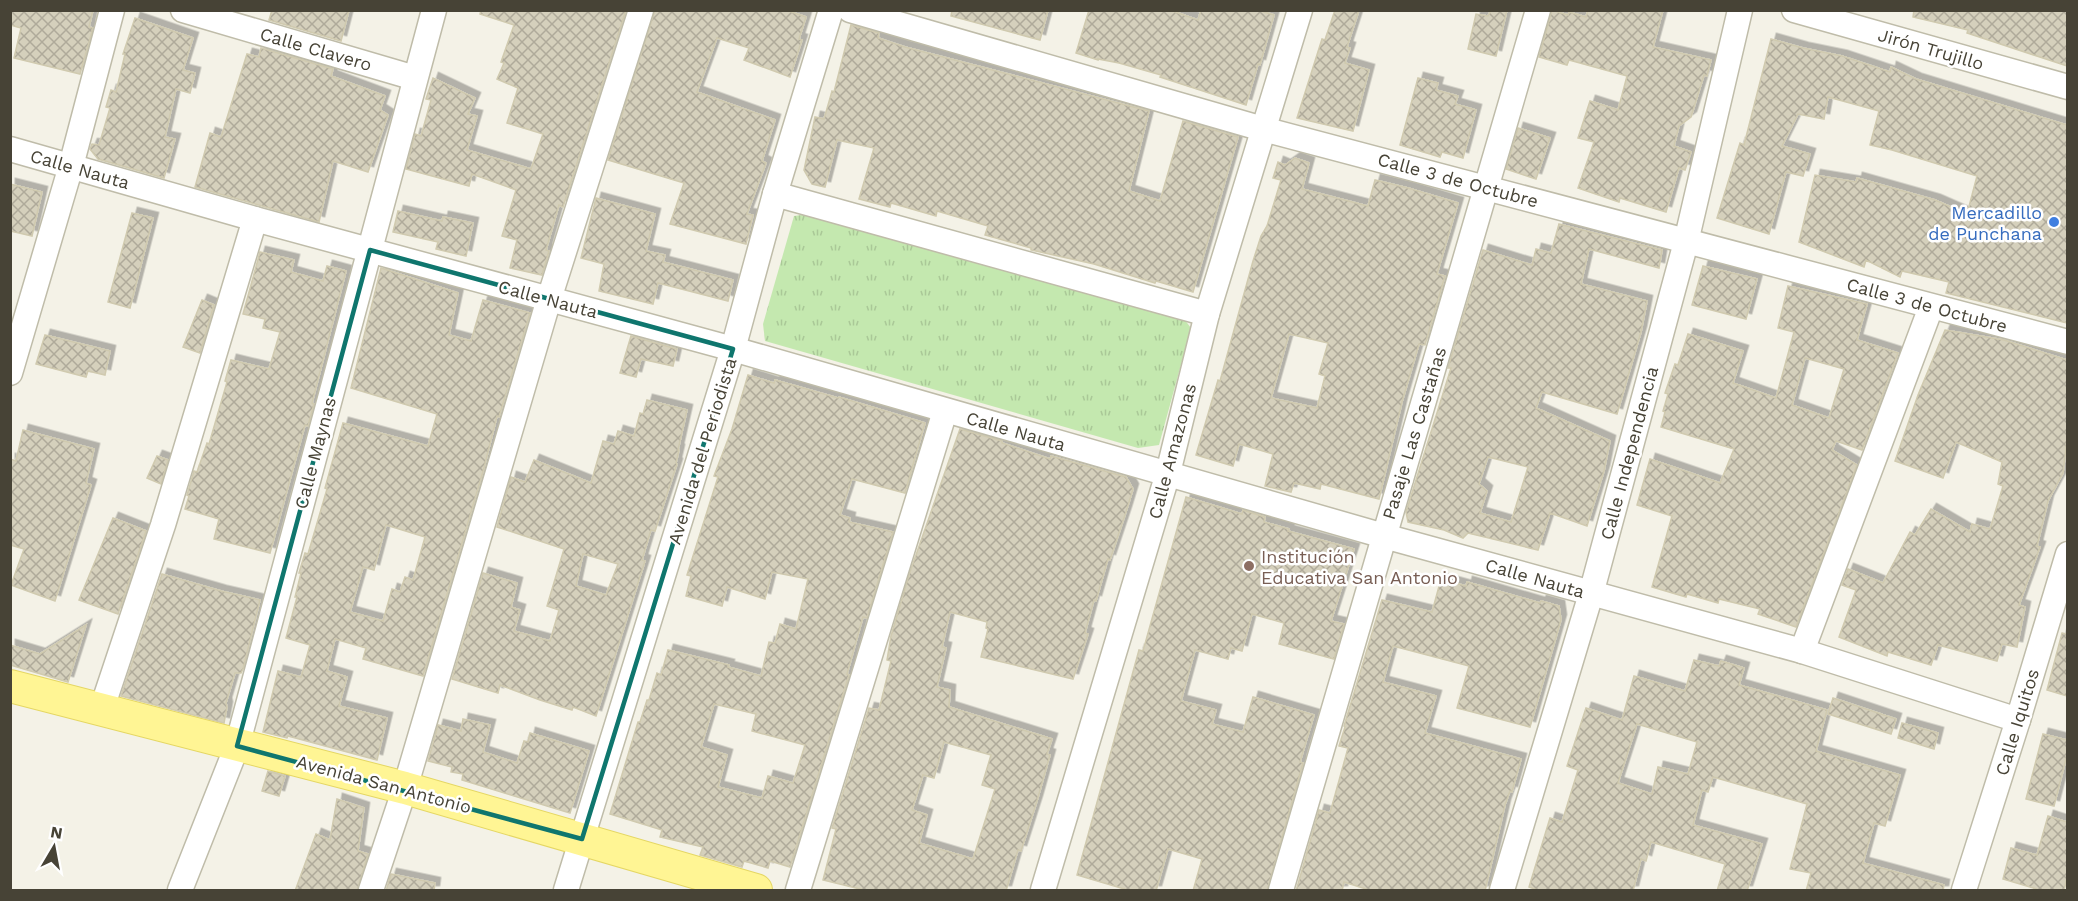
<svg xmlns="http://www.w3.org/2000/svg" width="2078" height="901" font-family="'Work Sans',sans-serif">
<defs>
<pattern id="grass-tufts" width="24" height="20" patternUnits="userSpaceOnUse" patternTransform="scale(1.5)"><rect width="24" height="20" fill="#c4e8af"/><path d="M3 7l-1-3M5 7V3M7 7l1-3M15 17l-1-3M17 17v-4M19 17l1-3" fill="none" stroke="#aac897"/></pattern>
<pattern id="building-cross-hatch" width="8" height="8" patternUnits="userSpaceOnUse" patternTransform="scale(1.5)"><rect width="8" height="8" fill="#d5d0bc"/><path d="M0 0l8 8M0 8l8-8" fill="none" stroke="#afaa9a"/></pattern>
<filter id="shadow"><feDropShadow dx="5.5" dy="-5.5" stdDeviation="0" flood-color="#0004"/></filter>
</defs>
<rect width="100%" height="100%" fill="#f4f2e7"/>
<polygon fill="url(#grass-tufts)" points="816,213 1181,315 1191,328 1159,445 1138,448 765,341 763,324 794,216"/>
<g fill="url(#building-cross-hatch)" stroke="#d0caaf" stroke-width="1.5" fill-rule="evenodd" filter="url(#shadow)">
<polygon points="10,10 93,10 89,27 93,28 80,74 14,58 21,28 10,25"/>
<polygon points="272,10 349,10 341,41 269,20"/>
<polygon points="481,10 626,10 563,207 559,205 546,250 549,251 542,275 510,268 517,240 502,236 516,190 472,174 469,186 406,169 415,134 421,136 431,100 426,99 433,78 475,98 468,114 477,116 467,150 531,169 543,134 507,123 518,88 497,79 504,63 501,62 514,25 480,14"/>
<polygon points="655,10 786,10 806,17 799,39 802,40 790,77 744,60 749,48 717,38 697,92 775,120 762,161 766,163 747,214 753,215 746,244 670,224 684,183 608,160"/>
<polygon points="952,10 1048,10 1040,40 951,16"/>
<polygon points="1089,10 1170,10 1198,20 1201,10 1258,10 1274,15 1260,65 1258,64 1246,105 1160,77 1161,75 1119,63 1098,59 1098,60 1076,53"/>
<polygon points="1335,10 1359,10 1347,47 1350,48 1345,63 1369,70 1353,131 1297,118 1322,39 1325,40"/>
<polygon points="1491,10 1507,10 1496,56 1468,49 1476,14 1488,16"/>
<polygon points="1552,10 1568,15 1569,12 1586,17 1588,10 1663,10 1653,47 1711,60 1707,76 1704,75 1691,117 1679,126 1674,146 1691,152 1685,170 1679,168 1666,212 1620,198 1619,202 1578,188 1594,142 1578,138 1590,101 1618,110 1627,76 1569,60 1567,65 1539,57"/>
<polygon points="1914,10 2067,10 2067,66 1967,33 1968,30 1913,17"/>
<polygon points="135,18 193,38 183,70 195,73 190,93 176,89 165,137 175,139 164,178 98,159 90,149 92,144 99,145 110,108 106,107 111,90 116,92 125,54 123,54"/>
<polygon points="851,25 879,33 878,38 905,47 1149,111 1129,191 1160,201 1183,121 1238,137 1193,292 1156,281 1155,283 1094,264 1031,250 1031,248 985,235 988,226 937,211 936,216 891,203 890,207 859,199 874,148 837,140 825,187 812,184 804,170 815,117 824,119 832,91 834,92"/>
<polygon points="1771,39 1803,48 1842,56 1890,72 1891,67 1916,79 2067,125 2067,323 1946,293 1949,282 1902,271 1900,277 1866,260 1864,267 1799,242 1815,175 1856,182 1857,178 1935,200 1967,214 1977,176 1892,150 1870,145 1879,111 1828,97 1824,119 1798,114 1782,146 1810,154 1803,176 1786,172 1769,234 1717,218 1740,143 1744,145"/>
<polygon points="261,48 333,69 331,76 385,96 380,110 388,115 368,172 333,161 319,222 195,187 210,133 221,137 247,54 259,57"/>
<polygon points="1418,78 1438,83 1436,90 1458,96 1455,104 1476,110 1463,158 1442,152 1440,157 1400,145"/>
<polygon points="1518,128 1550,138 1536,179 1506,169"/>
<path d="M1295 158 1309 163 1302 189 1368 206 1375 180 1408 188 1458 203 1437 274 1445 276 1425 345 1419 344 1402 402 1379 499 1321 484 1320 489 1294 483 1291 492 1265 486 1273 454 1239 444 1233 466 1196 455 1218 380 1220 381 1253 261 1261 236 1267 226 1281 180 1273 178 1278 162 1285 165ZM1289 334 1328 343 1319 374 1325 376 1317 408 1271 398Z"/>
<polygon points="10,184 42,192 32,236 10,231"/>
<polygon points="596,198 655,214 646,251 665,255 663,262 733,280 728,301 658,283 653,304 599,291 604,264 581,258"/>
<polygon points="398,211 442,221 443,217 473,223 466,256 436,249 438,242 393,232"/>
<polygon points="132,213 153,218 130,308 108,302"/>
<path d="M1559 224 1662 250 1659 268 1589 249 1581 284 1647 301 1641 332 1617 414 1542 392 1536 408 1610 441 1604 471 1587 526 1550 513 1538 550 1468 533 1463 538 1444 530 1408 522 1406 512 1451 368H1448L1483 250 1532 265 1536 249 1551 253ZM1488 457 1528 467 1511 522 1480 513 1487 491 1479 484Z"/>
<polygon points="260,252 294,260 291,272 323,281 327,266 346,271 312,403 314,404 308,426 305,425 270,553 214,539 219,519 185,509 189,496 187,495 194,471 197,472 207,443 209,444 227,382 225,381 231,360 269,369 280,332 263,328 265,319 243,314"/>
<polygon points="1703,266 1757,279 1746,319 1692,305"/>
<path d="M381 268 458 293 449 335 471 341 483 300 530 313 499 417 497 416 484 468 423 676 363 659 366 648 335 639 327 671 347 677 339 706 387 718 377 760 288 736 287 738 263 732 278 671 301 677 310 645 286 638 297 597H295L301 573H299L305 553 308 554 327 489 325 488 343 423 428 446 437 414 351 388ZM386 525 425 537 413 580 405 577 400 592 392 589 383 621 350 612 363 567 374 570Z"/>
<path d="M1788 286 1867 304 1857 340 1898 353 1862 450 1836 441 1832 450 1857 465 1796 627 1758 614 1760 609 1719 599 1718 603 1687 594 1686 597 1652 587 1672 516 1637 505 1650 459 1720 483 1734 449 1661 427 1665 412 1663 411 1668 394 1665 393 1675 364 1678 365 1688 334 1743 351 1733 383 1776 398 1794 332 1778 328ZM1805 358 1844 369 1829 418 1792 405Z"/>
<polygon points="202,300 214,305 200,353 183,347"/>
<polygon points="1945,330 2004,340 2067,360 2067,440 2063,473 2048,501 2037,546 2040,547 2019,605 2025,607 2017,647 2002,644 1997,661 1938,645 1931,665 1888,652 1887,656 1839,637 1856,590 1842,585 1848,569 1883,583 1910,532 1915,535 1931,509 1970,532 1972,524 1990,529 2003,486 1998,484 2002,462 1956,442 1943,478 1895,461 1918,395"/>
<polygon points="45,335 110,351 105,375 88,371 86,377 36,364"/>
<polygon points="631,336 677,349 673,366 641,359 636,377 620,373"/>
<path d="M748 375 774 383 775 380 838 398 839 397 925 423 905 493 852 479 840 515 850 518 849 522 893 532 867 618 863 617 847 674 849 675 790 867 770 861 768 868 744 861 742 867 700 855 703 847 660 837 662 830 610 814 638 722H640L647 700H649L657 673 661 675 668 650 729 665 728 667 761 676 769 642 775 643 780 624 796 629 808 579 772 572 765 599 727 587 722 606 686 596 691 576 687 575 718 477 714 476 732 429ZM714 704 756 714 752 731 805 745 793 783 768 776 762 798 718 787 727 755 701 747Z"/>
<path d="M647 400 687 410 678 450H679L676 463 677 464 655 531 651 530 642 560 645 561 596 716 573 707 572 710 540 700 500 685 498 693 452 679 483 573 517 583 511 607 520 610 514 631 550 641 559 610 547 606 564 549 497 527 511 477 525 482 534 460 591 483 603 441 614 444 618 431 634 436 640 413 643 414ZM583 554 618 564 606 595 576 586Z"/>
<path d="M960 429 1002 441V443L1050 459 1051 456 1126 477 1133 489 1126 512 1110 560 1108 559 1096 601 1094 600 1085 633 1088 634 1073 679 981 657 988 629 986 628 987 622 950 612 942 647 946 648 937 687 950 690 949 707 1052 739 1047 754 1050 755 1037 801 1021 851 1018 850 1006 891H868L823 880 836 829 832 828 869 708 879 710 891 661 887 660 891 636 909 575ZM944 742 991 755 982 785 995 789 973 859 919 843 927 815 912 810 923 775 934 778Z"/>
<polygon points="23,430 94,449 86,483 91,485 55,601 11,585 24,549 10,545 10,459 16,461"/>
<polygon points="157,456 168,460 161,484 147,478"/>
<polygon points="1186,497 1242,514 1243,510 1265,517 1264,522 1289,529 1288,531 1354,549 1331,621 1344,624 1334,659 1279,644 1284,623 1252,614 1242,651 1231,648 1228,659 1195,650 1181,701 1216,710 1212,724 1243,732 1253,697 1314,715 1300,762 1303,763 1267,891 1193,891 1202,859 1168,849 1156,891 1131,891 1077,875 1139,650 1143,651"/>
<polygon points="113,518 146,531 118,614 79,600"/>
<polygon points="162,574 221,591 260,600 243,669 241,673 235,673 226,703 227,707 224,723 121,696"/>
<polygon points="1441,579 1466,586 1467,582 1540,603 1541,601 1559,606 1561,620 1530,727 1457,708 1469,666 1393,646 1383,682 1436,696 1425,733 1521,759 1512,792 1510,791 1505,805 1485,891 1372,891 1344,882 1342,891 1296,891 1319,810 1330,813 1348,748 1339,746 1345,727 1344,726 1382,600 1432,612"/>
<polygon points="86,625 68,682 10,665 10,645 40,654"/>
<polygon points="2062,633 2067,634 2067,696 2047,690"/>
<path d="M1694 660 1719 666 1721 661 1744 668 1739 685 1827 710 1816 751 1900 775 1885 826 1874 823 1863 863 1944 885 1943 891H1806L1811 873 1790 869 1807 804 1713 777 1708 792 1702 790 1693 825 1762 844 1747 891H1717L1725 864 1651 842 1646 861 1641 859 1633 891H1540L1529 887 1550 818 1562 822 1578 770 1567 766 1586 708 1622 720 1634 676 1685 691ZM1637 724 1697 742 1688 774 1658 767 1652 794 1618 783Z"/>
<polygon points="1833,698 1896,719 1891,734 1828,714"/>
<polygon points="463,719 490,725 483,752 517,763 524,741 528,742 530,733 589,751 570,813 462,780 463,774 451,772 452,767 428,761 438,725 461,731"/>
<polygon points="1902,723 1938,733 1934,749 1898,738"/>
<polygon points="2043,734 2067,740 2067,755 2054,806 2026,799"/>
<polygon points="268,771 285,776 279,796 262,791"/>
<polygon points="337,799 364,808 358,851 368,854 357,891 295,891 316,834 330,840"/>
<polygon points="2048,816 2067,822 2067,877 2064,891 2043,891 2003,879 2011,848 2037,855"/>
<polygon points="391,874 435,883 434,891 386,891"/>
</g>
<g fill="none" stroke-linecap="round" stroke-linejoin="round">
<g stroke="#bfbca9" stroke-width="27">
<g id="minor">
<polyline points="183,10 415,78"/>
<polyline points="850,10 1263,129 2068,342"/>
<polyline points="1794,10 2068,87"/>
<polyline points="10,149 255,219 733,349 1384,536 1802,651 2018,720"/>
<polyline points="775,194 1207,314"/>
<polyline points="10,373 71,166 112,10"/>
<polyline points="1802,651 1931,307"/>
<polyline points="102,708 163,525 255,219"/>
<polyline points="180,890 237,746 434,10"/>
<polyline points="371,890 405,788 549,299 641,10"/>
<polyline points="566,890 733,349 775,194 831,10"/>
<polyline points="798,890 945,411"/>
<polyline points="1043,890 1168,473 1207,314 1300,10"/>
<polyline points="1281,890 1538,10"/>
<polyline points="1502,890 1591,594 1686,242 1740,10"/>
<polyline points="1964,890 2018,720 2068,554"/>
</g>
</g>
<g stroke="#e5d764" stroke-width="34">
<polyline id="major" points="10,686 405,788 756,890"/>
</g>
<use href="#minor" stroke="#fff" stroke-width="24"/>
<use href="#major" stroke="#fff594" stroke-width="32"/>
</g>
<path fill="none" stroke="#0f766e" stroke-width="4.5" stroke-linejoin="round" d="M370 250 733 349 582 839 237 746Z"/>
<circle fill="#3f7fe0" stroke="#fff" stroke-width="2" cx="2054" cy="222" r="6"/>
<circle fill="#8d6e63" stroke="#fff" stroke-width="2" cx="1249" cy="566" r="6"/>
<g text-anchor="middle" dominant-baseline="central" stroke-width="5" stroke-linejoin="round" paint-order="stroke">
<g font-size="18" fill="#474336" stroke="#fff">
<text transform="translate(316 49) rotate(16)">Calle Clavero</text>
<text transform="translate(1931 49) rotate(16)">Jirón Trujillo</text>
<text transform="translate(80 169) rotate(16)">Calle Nauta</text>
<text transform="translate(1458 180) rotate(15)">Calle 3 de Octubre</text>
<text transform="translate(548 299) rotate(15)">Calle Nauta</text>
<text transform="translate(1927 305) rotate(15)">Calle 3 de Octubre</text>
<text transform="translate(1016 431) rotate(16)">Calle Nauta</text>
<text transform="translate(1414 433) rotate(-73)">Pasaje Las Castañas</text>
<text transform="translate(702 451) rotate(-73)">Avenida del Periodista</text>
<text transform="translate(1172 451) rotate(-75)">Calle Amazonas</text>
<text transform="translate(315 453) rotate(-75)">Calle Maynas</text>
<text transform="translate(1629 453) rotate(-75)">Calle Independencia</text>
<text transform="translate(1535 578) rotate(16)">Calle Nauta</text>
<text transform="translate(2017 722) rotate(-73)">Calle Iquitos</text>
<text transform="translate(384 784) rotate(15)">Avenida San Antonio</text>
</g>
<g font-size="18" fill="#366cbe" stroke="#fff" text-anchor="end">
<text x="2042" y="212">Mercadillo<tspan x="2042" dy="21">de Punchana</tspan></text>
</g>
<g font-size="18" fill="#785e54" stroke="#fff" text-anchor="start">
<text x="1261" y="556">Institución<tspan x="1261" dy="21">Educativa San Antonio</tspan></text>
</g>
</g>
<rect width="2078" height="901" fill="none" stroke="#474336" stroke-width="24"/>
<g transform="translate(54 847) rotate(10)" stroke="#ffffff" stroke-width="4.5" paint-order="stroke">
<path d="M0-4.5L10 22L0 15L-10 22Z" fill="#474336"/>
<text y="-9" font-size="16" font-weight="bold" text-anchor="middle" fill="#474336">N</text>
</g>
</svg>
